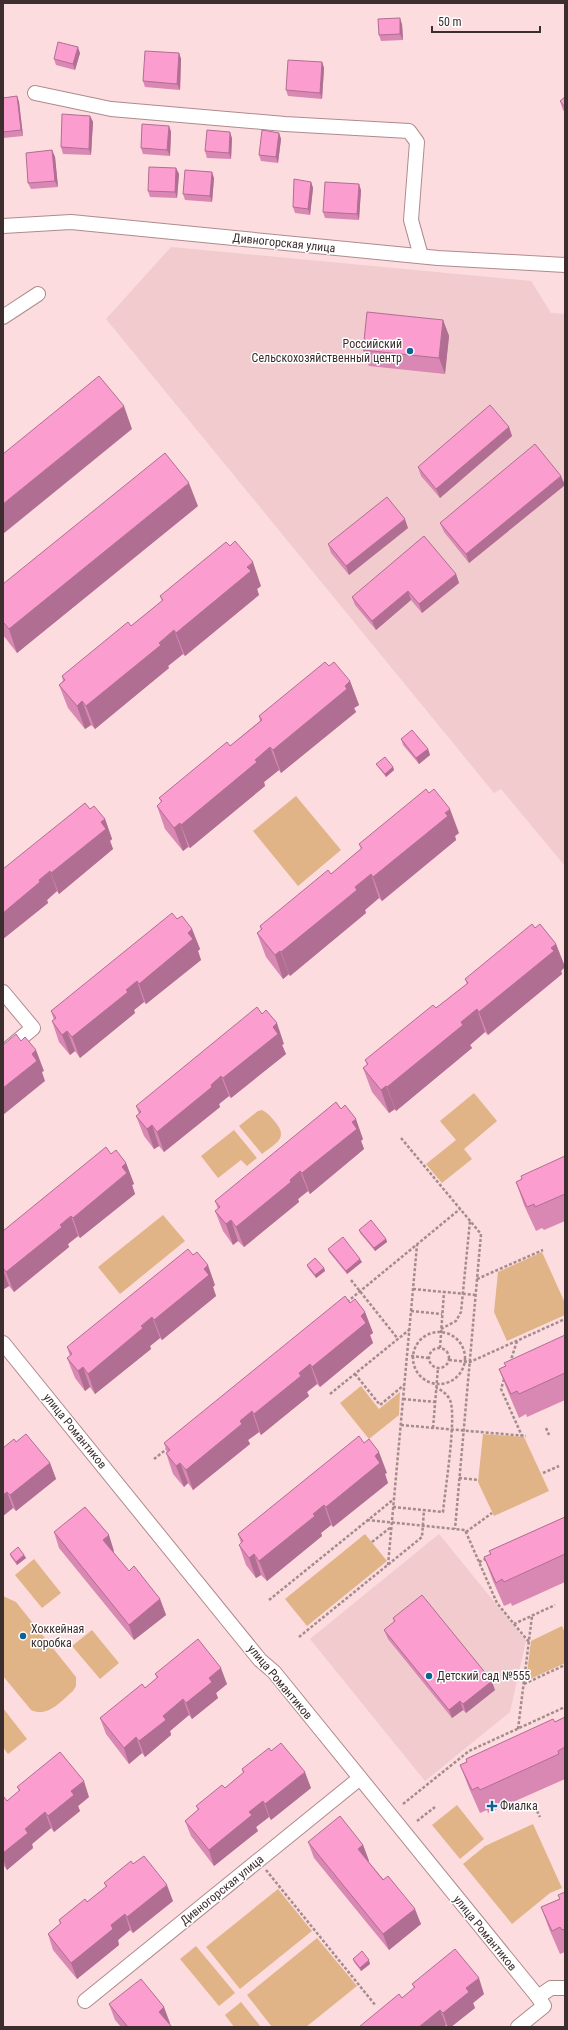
<svg xmlns="http://www.w3.org/2000/svg" width="568" height="2030" font-family="'Roboto Condensed',sans-serif">
<rect width="100%" height="100%" fill="#fcdcde"/>
<g fill="#f1cbce">
<polygon points="171,247 531,281 551,313 565,314 565,866 501,789 494,793 106,319"/>
<polygon points="439,1534 526,1641 510,1712 425,1781 310,1639"/>
</g>
<g fill="#e1b488">
<polygon points="296,796 341,850 298,886 253,831"/>
<polygon points="474,1093 497,1121 464,1149 472,1159 442,1183 426,1164 456,1140 440,1121"/>
<path d="M262 1110C268 1113 272 1118 276 1123 289 1139 274 1144 262 1154L239 1126 258 1111Z"/>
<polygon points="234,1130 257,1158 247,1166 241,1160 218,1178 201,1156"/>
<polygon points="163,1215 185,1241 120,1294 98,1267"/>
<polygon points="542,1252 565,1303 565,1315 507,1341 494,1312 498,1272"/>
<polygon points="361,1386 379,1409 400,1392 399,1415 369,1439 340,1403"/>
<polygon points="483,1434 524,1437 549,1491 494,1516 478,1482"/>
<polygon points="365,1534 387,1561 307,1626 285,1599"/>
<polygon points="34,1559 61,1593 42,1608 15,1575"/>
<path d="M3 1596 16 1602 76 1677V1686L73 1691C61 1701 48 1718 31 1710L3 1676Z"/>
<polygon points="562,1626 565,1633 565,1663 526,1681 531,1641"/>
<polygon points="92,1630 119,1663 100,1679 72,1646"/>
<polygon points="3,1708 27,1739 8,1754 3,1747"/>
<polygon points="457,1805 484,1839 460,1859 432,1825"/>
<polygon points="533,1824 562,1888 550,1893 512,1924 463,1864 485,1846"/>
<polygon points="278,1889 312,1931 240,1989 206,1947"/>
<polygon points="317,1938 357,1986 306,2027 272,2027 247,1995"/>
<polygon points="196,1946 235,1993 219,2006 180,1959"/>
<polygon points="241,2002 261,2027 234,2027 225,2015"/>
</g>
<g fill="none" stroke-linecap="round" stroke-linejoin="round">
<g stroke="#af8a8d" stroke-width="16">
<g id="minor">
<polyline points="35,93 111,109 285,124 409,131 417,142 411,220 421,256"/>
<polyline points="3,226 71,222 438,258 565,265"/>
<polyline points="3,317 38,294"/>
<polyline points="3,992 33,1028 3,1053"/>
<polyline points="3,1343 260,1660 274,1672 538,1997 551,1988 565,1988"/>
<polyline points="85,2001 360,1778"/>
<polyline points="518,2027 544,2006 538,1997"/>
</g>
</g>
<g stroke="#a48c8d" stroke-width="2.5" stroke-dasharray="3 2" stroke-linecap="butt">
<polyline points="401,1138 481,1234 455,1529"/>
<polyline points="477,1279 543,1250"/>
<polyline points="351,1280 398,1339"/>
<polyline points="413,1289 476,1295"/>
<polyline points="347,1302 460,1209"/>
<polyline points="411,1311 442,1314"/>
<polyline points="441,1329 456,1321 461,1312 470,1221"/>
<circle cx="439" cy="1358" r="26"/>
<circle cx="439" cy="1358" r="10"/>
<polyline points="440,1348 444,1292"/>
<polyline points="411,1356 429,1358"/>
<polyline points="449,1360 470,1362 565,1319"/>
<polyline points="510,1363 517,1341"/>
<polyline points="355,1374 380,1405 404,1385"/>
<polyline points="504,1379 501,1389 522,1436"/>
<polyline points="330,1394 409,1330"/>
<polyline points="403,1399 435,1402"/>
<polyline points="401,1425 526,1436"/>
<polyline points="433,1428 438,1368"/>
<polyline points="546,1428 549,1435"/>
<polyline points="154,1459 168,1448"/>
<polyline points="543,1473 559,1466"/>
<polyline points="459,1478 479,1480"/>
<path d="M393 1507 443 1512C445 1490 457 1416 450 1400 447 1394 442 1390 436 1388"/>
<polyline points="367,1520 465,1530 497,1603 514,1624 555,1605"/>
<polyline points="466,1532 492,1513"/>
<polyline points="372,1542 391,1527"/>
<polyline points="479,1562 488,1558"/>
<polyline points="388,1565 417,1245"/>
<polyline points="269,1600 394,1499"/>
<polyline points="514,1624 529,1642"/>
<polyline points="299,1637 422,1537 424,1510"/>
<polyline points="524,1684 565,1665"/>
<polyline points="518,1729 532,1616"/>
<polyline points="403,1804 469,1751 565,1707"/>
<polyline points="537,1811 540,1817"/>
<polyline points="417,1821 435,1807"/>
<polyline points="266,1870 376,2006"/>
</g>
<use href="#minor" stroke="#fff" stroke-width="14"/>
</g>
<g fill="#d987b3">
<polygon points="402,24 403,40 381,41 379,35"/>
<polygon points="80,53 75,70 56,65 54,59"/>
<polygon points="179,53 181,59 180,90 145,87 143,81"/>
<polygon points="322,62 324,68 322,99 288,96 286,90"/>
<polygon points="17,96 19,102 23,136 3,138 3,98"/>
<polygon points="565,97 565,112 563,110 560,101"/>
<polygon points="90,116 93,122 91,155 63,154 61,147"/>
<polygon points="169,126 171,132 170,156 143,154 141,148"/>
<polygon points="279,133 281,139 278,163 261,161 259,155"/>
<polygon points="232,138 231,159 207,158 205,151"/>
<polygon points="52,150 55,157 58,187 31,189 28,183"/>
<polygon points="176,168 179,174 177,198 150,197 148,191"/>
<polygon points="214,178 212,202 185,200 183,194"/>
<polygon points="311,182 313,188 310,215 295,213 293,207"/>
<polygon points="361,190 359,220 325,218 323,212"/>
<polygon points="443,320 449,336 445,374 369,366 363,350"/>
<polygon points="509,427 512,436 440,498 421,476 418,467"/>
<polygon points="565,485 469,563 444,532 440,523"/>
<polygon points="198,506 17,653 3,635 3,584"/>
<polygon points="408,528 349,575 331,553 328,544"/>
<polygon points="456,574 459,583 422,613 411,600 376,630 355,605 352,597"/>
<polygon points="261,586 257,589 259,595 185,656 183,654 168,666 169,668 95,729 91,725 85,729 68,708 59,685 63,681 62,676 131,626 162,601 160,596"/>
<polygon points="329,666 350,681 359,705 354,708 356,712 281,773 279,770 264,782 265,786 190,848 188,847 183,851 165,829 157,806 161,802 159,798 230,746 260,721 259,716"/>
<polygon points="401,739 428,749 430,755 419,764 403,745"/>
<polygon points="376,764 393,767 394,770 386,777 378,767"/>
<polygon points="90,809 105,819 112,839 110,841 113,849 59,894 57,891 47,900 48,903 3,939"/>
<polygon points="459,833 455,836 456,840 382,901 379,898 365,910 366,913 290,976 289,974 283,979 266,957 257,933 261,930 260,926 331,874 361,849 359,844"/>
<polygon points="177,919 192,929 200,949 198,951 201,960 146,1004 144,1002 134,1010 135,1013 80,1058 75,1051 70,1055 59,1042 52,1021 54,1020 51,1011"/>
<polygon points="535,928 556,944 565,967 561,971 562,974 488,1035 485,1032 470,1045 472,1048 396,1111 395,1109 389,1113 372,1092 363,1068 367,1065 365,1060 436,1008 467,984 465,979"/>
<polygon points="284,1044 282,1045 286,1054 231,1098 229,1096 219,1104 220,1107 164,1152 159,1146 154,1149 144,1136 136,1116 139,1114 136,1106"/>
<polygon points="363,1139 361,1141 364,1149 310,1194 308,1191 298,1199 299,1202 244,1247 238,1241 233,1245 223,1231 215,1211 218,1209 215,1201"/>
<polygon points="111,1154 126,1163 134,1184 132,1185 135,1194 80,1238 78,1236 68,1244 69,1247 14,1292 9,1286 4,1289 3,1288 3,1231"/>
<polygon points="565,1156 565,1221 544,1230 542,1228 536,1231 524,1205 516,1182 522,1179"/>
<polygon points="359,1230 386,1239 387,1242 375,1251 360,1233"/>
<polygon points="328,1249 362,1262 347,1274 329,1252"/>
<polygon points="307,1265 324,1268 325,1271 316,1278 308,1268"/>
<polygon points="215,1285 213,1287 216,1296 162,1340 160,1338 150,1346 151,1349 95,1394 90,1387 85,1391 75,1378 67,1358 70,1356 67,1347"/>
<polygon points="350,1303 365,1312 373,1333 370,1335 373,1343 320,1387 317,1384 307,1392 309,1396 261,1435 259,1432 248,1440 250,1444 193,1490 188,1483 184,1487 173,1474 166,1453 167,1452 164,1443"/>
<polygon points="565,1335 565,1400 527,1417 526,1414 519,1418 508,1392 499,1369"/>
<polygon points="16,1442 50,1463 56,1479 16,1511 13,1508 3,1516 3,1448"/>
<polygon points="387,1473 385,1474 388,1483 333,1527 331,1525 321,1533 322,1536 267,1581 261,1575 256,1578 246,1565 239,1545 241,1543 238,1534"/>
<polygon points="565,1517 565,1582 512,1606 511,1603 504,1606 493,1581 484,1557 491,1554 489,1551"/>
<polygon points="54,1532 114,1551 113,1552 129,1571 160,1599 166,1615 134,1640 59,1548"/>
<polygon points="10,1554 24,1555 26,1558 17,1565 11,1557"/>
<polygon points="393,1618 495,1690 466,1713 463,1710 452,1718 388,1639 384,1630 394,1622"/>
<polygon points="155,1674 227,1684 216,1693 218,1698 192,1719 189,1715 170,1731 171,1735 145,1757 142,1753 129,1764 106,1734 100,1718 145,1688 157,1678"/>
<polygon points="565,1717 565,1779 488,1813 487,1810 480,1813 469,1788 460,1765"/>
<polygon points="271,1751 311,1788 271,1820 269,1817 256,1827 258,1831 214,1866 191,1836 185,1821 198,1810 196,1806 225,1788 243,1773 242,1769"/>
<polygon points="17,1787 89,1797 78,1806 80,1811 54,1832 51,1828 32,1844 33,1848 7,1870 4,1866 3,1867 3,1798 7,1801 19,1791"/>
<polygon points="308,1842 363,1845 369,1861 368,1861 421,1924 389,1950 314,1858"/>
<polygon points="133,1864 173,1901 133,1933 130,1930 118,1940 119,1945 77,1979 53,1950 48,1934 60,1924 59,1920 87,1902 106,1887 104,1883"/>
<polygon points="565,1892 565,1952 560,1954 550,1931 541,1907 559,1899"/>
<polygon points="353,1959 370,1964 361,1971 354,1962"/>
<polygon points="412,1984 484,1994 473,2003 475,2008 451,2027 447,2027 446,2025 402,1998 414,1988"/>
<polygon points="109,2004 170,2023 169,2024 172,2027 121,2027 115,2020"/>
</g>
<g fill="#b06e92">
<polygon points="400,18 402,24 403,40 400,34"/>
<polygon points="78,47 80,53 75,70 73,64"/>
<polygon points="179,53 181,59 180,90 177,84"/>
<polygon points="322,62 324,68 322,99 320,93"/>
<polygon points="17,96 19,102 23,136 21,130"/>
<polygon points="90,116 93,122 91,155 89,149"/>
<polygon points="169,126 171,132 170,156 167,150"/>
<polygon points="230,132 232,138 231,159 229,153"/>
<polygon points="279,133 281,139 278,163 276,157"/>
<polygon points="52,150 55,157 58,187 55,181"/>
<polygon points="176,168 179,174 177,198 175,192"/>
<polygon points="212,172 214,178 212,202 210,196"/>
<polygon points="311,182 313,188 310,215 308,209"/>
<polygon points="359,184 361,190 359,220 357,214"/>
<polygon points="443,320 449,336 445,374 439,358"/>
<polygon points="124,406 132,429 3,534 3,504"/>
<polygon points="509,427 512,436 440,498 436,489"/>
<polygon points="561,476 565,485 469,563 466,554"/>
<polygon points="189,483 198,506 17,653 9,629"/>
<polygon points="405,519 408,528 349,575 346,566"/>
<polygon points="253,562 261,586 257,589 259,595 185,656 176,633"/>
<polygon points="456,574 459,583 422,613 419,604"/>
<polygon points="408,591 411,600 376,630 372,621"/>
<polygon points="174,630 183,654 168,666 169,668 95,729 86,706"/>
<polygon points="350,681 359,705 354,708 356,712 281,773 273,750"/>
<polygon points="82,701 91,725 85,729 77,706"/>
<polygon points="270,747 279,770 264,782 265,786 190,848 181,825 255,760"/>
<polygon points="428,749 430,755 419,764 416,758"/>
<polygon points="393,767 394,770 386,777 385,774"/>
<polygon points="450,809 459,833 455,836 456,840 382,901 373,877"/>
<polygon points="105,819 112,839 110,841 113,849 59,894 51,873 101,822"/>
<polygon points="180,823 188,847 183,851 174,828"/>
<polygon points="50,871 57,891 47,900 48,903 3,939 3,913 39,880"/>
<polygon points="371,874 379,898 365,910 366,913 290,976 281,952 355,887"/>
<polygon points="192,929 200,949 198,951 201,960 146,1004 139,984 188,933"/>
<polygon points="556,944 565,967 561,971 562,974 488,1035 479,1012"/>
<polygon points="280,951 289,974 283,979 275,955"/>
<polygon points="137,981 144,1002 134,1010 135,1013 80,1058 72,1037"/>
<polygon points="477,1009 485,1032 470,1045 472,1048 396,1111 387,1087 461,1022"/>
<polygon points="277,1023 284,1044 282,1045 286,1054 231,1098 223,1078 273,1027"/>
<polygon points="67,1031 75,1051 70,1055 62,1035"/>
<polygon points="36,1050 44,1071 42,1072 45,1081 3,1115 3,1088 32,1054"/>
<polygon points="221,1076 229,1096 219,1104 220,1107 164,1152 157,1132"/>
<polygon points="386,1086 395,1109 389,1113 381,1090"/>
<polygon points="356,1119 363,1139 361,1141 364,1149 310,1194 302,1173 352,1122"/>
<polygon points="152,1125 159,1146 154,1149 147,1129"/>
<polygon points="126,1163 134,1184 132,1185 135,1194 80,1238 73,1218 122,1167"/>
<polygon points="300,1171 308,1191 298,1199 299,1202 244,1247 236,1227"/>
<polygon points="71,1216 78,1236 68,1244 69,1247 14,1292 6,1272 60,1225"/>
<polygon points="231,1220 238,1241 233,1245 226,1224"/>
<polygon points="386,1239 387,1242 375,1251 374,1248"/>
<polygon points="360,1259 362,1262 347,1274 346,1271"/>
<polygon points="208,1265 215,1285 213,1287 216,1296 162,1340 154,1320 204,1269"/>
<polygon points="324,1268 325,1271 316,1278 315,1275"/>
<polygon points="3,1270 9,1286 4,1289 3,1287"/>
<polygon points="365,1312 373,1333 370,1335 373,1343 320,1387 312,1367 361,1316"/>
<polygon points="152,1317 160,1338 150,1346 151,1349 95,1394 88,1374"/>
<polygon points="310,1364 317,1384 307,1392 309,1396 261,1435 254,1414 299,1373"/>
<polygon points="83,1367 90,1387 85,1391 78,1371"/>
<polygon points="252,1411 259,1432 248,1440 250,1444 193,1490 186,1470 240,1421"/>
<polygon points="379,1452 387,1473 385,1474 388,1483 333,1527 326,1507 375,1456"/>
<polygon points="50,1463 56,1479 16,1511 10,1495"/>
<polygon points="180,1463 188,1483 184,1487 176,1466"/>
<polygon points="7,1492 13,1508 3,1516 3,1495"/>
<polygon points="324,1505 331,1525 321,1533 322,1536 267,1581 259,1561"/>
<polygon points="109,1535 114,1551 109,1555 103,1540"/>
<polygon points="254,1554 261,1575 256,1578 249,1558"/>
<polygon points="24,1555 26,1558 17,1565 16,1562"/>
<polygon points="160,1599 166,1615 134,1640 129,1625"/>
<polygon points="221,1668 227,1684 216,1693 218,1698 192,1719 186,1703 209,1678"/>
<polygon points="492,1681 495,1690 466,1713 463,1704"/>
<polygon points="183,1699 189,1715 170,1731 171,1735 145,1757 139,1741 163,1716"/>
<polygon points="460,1701 463,1710 452,1718 449,1710"/>
<polygon points="136,1737 142,1753 129,1764 124,1748"/>
<polygon points="305,1772 311,1788 271,1820 265,1804"/>
<polygon points="84,1781 89,1797 78,1806 80,1811 54,1832 48,1816 71,1791"/>
<polygon points="263,1801 269,1817 256,1827 258,1831 214,1866 209,1850 249,1812"/>
<polygon points="45,1812 51,1828 32,1844 33,1848 7,1870 3,1858 3,1853 25,1829"/>
<polygon points="363,1845 369,1861 364,1865 358,1849"/>
<polygon points="167,1885 173,1901 133,1933 127,1917"/>
<polygon points="415,1909 421,1924 389,1950 383,1934"/>
<polygon points="125,1914 130,1930 118,1940 119,1945 77,1979 71,1963 111,1925"/>
<polygon points="369,1960 370,1964 361,1971 360,1968"/>
<polygon points="479,1978 484,1994 473,2003 475,2008 451,2027 448,2027 443,2013 466,1988"/>
<polygon points="164,2007 170,2023 166,2027 159,2012"/>
<polygon points="440,2010 446,2025 444,2027 420,2027 420,2026"/>
</g>
<g fill="#fc9dd0" stroke="#b06e92">
<polygon points="400,18 400,34 379,35 378,19"/>
<polygon points="58,42 78,47 73,64 54,59"/>
<polygon points="145,51 179,53 177,84 143,81"/>
<polygon points="288,60 322,62 320,93 286,90"/>
<polygon points="17,96 21,130 3,132 3,98"/>
<polygon points="565,97 565,107 560,101"/>
<polygon points="62,114 90,116 89,149 61,147"/>
<polygon points="142,124 169,126 167,150 141,148"/>
<polygon points="207,130 230,132 229,153 205,151"/>
<polygon points="262,130 279,133 276,157 259,155"/>
<polygon points="52,150 55,181 28,183 26,153"/>
<polygon points="149,167 176,168 175,192 148,191"/>
<polygon points="185,170 212,172 210,196 183,194"/>
<polygon points="294,179 311,182 308,209 293,207"/>
<polygon points="325,182 359,184 357,214 323,212"/>
<polygon points="367,312 443,320 439,358 363,350"/>
<polygon points="99,376 124,406 3,504 3,454"/>
<polygon points="490,405 509,427 436,489 418,467"/>
<polygon points="535,444 561,476 466,554 440,523"/>
<polygon points="165,453 189,483 9,629 3,622 3,584"/>
<polygon points="387,497 405,519 346,566 328,544"/>
<polygon points="424,536 456,574 419,604 408,591 372,621 352,597"/>
<polygon points="235,541 253,562 247,567 251,571 176,633 174,630 159,643 161,645 86,706 82,701 77,706 59,685 65,680 62,676 128,622 131,626 163,600 160,596 226,542 230,546"/>
<polygon points="325,662 329,666 334,662 350,681 345,686 347,689 273,750 270,747 255,760 257,762 181,825 180,823 174,828 157,806 162,801 159,798 227,742 230,746 262,720 259,716"/>
<polygon points="412,730 428,749 416,758 401,739"/>
<polygon points="385,757 393,767 385,774 376,764"/>
<polygon points="426,789 429,793 434,789 450,809 445,813 448,816 373,877 371,874 355,887 357,890 281,952 280,951 275,955 257,933 262,929 260,926 328,870 331,874 362,848 359,844"/>
<polygon points="85,803 90,809 94,806 105,819 101,822 106,829 51,873 50,871 39,880 40,882 3,913 3,869"/>
<polygon points="172,913 177,919 182,916 192,929 188,933 193,939 139,984 137,981 126,990 128,992 72,1037 67,1031 62,1035 52,1021 56,1018 51,1011"/>
<polygon points="532,924 535,928 540,924 556,944 551,948 554,951 479,1012 477,1009 461,1022 463,1025 387,1087 386,1086 381,1090 363,1068 368,1064 365,1060 433,1005 436,1008 468,983 465,979"/>
<polygon points="257,1007 262,1014 266,1010 277,1023 273,1027 278,1034 223,1078 221,1076 211,1085 212,1087 157,1132 152,1125 147,1129 136,1116 141,1112 136,1106"/>
<polygon points="16,1034 21,1041 25,1037 36,1050 32,1054 37,1061 3,1088 3,1045"/>
<polygon points="336,1102 341,1109 345,1105 356,1119 352,1122 357,1129 302,1173 300,1171 290,1180 291,1182 236,1227 231,1220 226,1224 215,1211 220,1207 215,1201"/>
<polygon points="106,1147 111,1154 116,1150 126,1163 122,1167 127,1173 73,1218 71,1216 60,1225 62,1227 6,1272 3,1268 3,1231"/>
<polygon points="565,1156 565,1194 535,1207 534,1204 527,1207 516,1182 522,1179 521,1176"/>
<polygon points="371,1220 386,1239 374,1248 359,1230"/>
<polygon points="343,1237 360,1259 346,1271 328,1249"/>
<polygon points="188,1249 193,1255 197,1252 208,1265 204,1269 209,1275 154,1320 152,1317 141,1326 143,1328 88,1374 83,1367 78,1371 67,1358 72,1354 67,1347"/>
<polygon points="315,1258 324,1268 315,1275 307,1265"/>
<polygon points="345,1296 350,1303 355,1299 365,1312 361,1316 366,1323 312,1367 310,1364 299,1373 301,1376 254,1414 252,1411 240,1421 242,1424 186,1470 180,1463 176,1466 166,1453 170,1450 164,1443"/>
<polygon points="565,1335 565,1373 519,1394 517,1391 511,1394 499,1369 506,1366 504,1363"/>
<polygon points="26,1434 50,1463 10,1495 7,1492 3,1495 3,1448 14,1439 16,1442"/>
<polygon points="359,1436 364,1443 369,1439 379,1452 375,1456 380,1463 326,1507 324,1505 313,1514 315,1516 259,1561 254,1554 249,1558 239,1545 243,1541 238,1534"/>
<polygon points="85,1507 109,1535 103,1540 129,1571 134,1566 160,1599 129,1625 54,1532"/>
<polygon points="565,1517 565,1554 504,1582 502,1579 496,1583 484,1557 491,1554 489,1551"/>
<polygon points="18,1547 24,1555 16,1562 10,1554"/>
<polygon points="422,1595 492,1681 463,1704 460,1701 449,1710 384,1630 395,1621 393,1618"/>
<polygon points="198,1639 221,1668 209,1678 212,1682 186,1703 183,1699 163,1716 166,1720 139,1741 136,1737 124,1748 100,1718 142,1684 145,1688 158,1677 155,1674"/>
<polygon points="565,1717 565,1747 558,1751 559,1754 480,1790 478,1787 472,1790 460,1765 467,1762 466,1759 553,1719 555,1722"/>
<polygon points="281,1743 305,1772 265,1804 263,1801 249,1812 252,1815 209,1850 185,1821 199,1809 196,1806 222,1785 225,1788 244,1772 242,1769 269,1748 271,1751"/>
<polygon points="60,1752 84,1781 71,1791 74,1795 48,1816 45,1812 25,1829 28,1833 3,1853 3,1798 4,1797 7,1801 20,1790 17,1787"/>
<polygon points="340,1816 363,1845 358,1849 383,1880 388,1876 415,1909 383,1934 308,1842"/>
<polygon points="144,1856 167,1885 127,1917 125,1914 111,1925 113,1929 71,1963 48,1934 61,1923 59,1920 85,1899 87,1902 107,1886 104,1883 131,1861 133,1864"/>
<polygon points="565,1892 565,1929 562,1930 560,1927 552,1931 541,1907 560,1899 558,1895"/>
<polygon points="455,1949 479,1978 466,1988 469,1992 443,2013 440,2010 420,2026 421,2027 359,2027 399,1994 402,1998 415,1987 412,1984"/>
<polygon points="362,1951 369,1960 360,1968 353,1959"/>
<polygon points="141,1979 164,2007 159,2012 172,2027 128,2027 109,2004"/>
</g>
<g fill="#106294" stroke="#fff" stroke-width="1.5">
<circle cx="410" cy="351" r="4"/>
<circle cx="23" cy="1636" r="4"/>
<circle cx="429" cy="1676" r="4"/>
<path d="M490 1800h4v4h4v4h-4v4h-4v-4h-4v-4h4z"/>
</g>
<g text-anchor="middle" dominant-baseline="central" stroke-width="3" stroke-linejoin="round" paint-order="stroke">
<g font-size="12" fill="#3c2d2e" stroke="#fff">
<text transform="translate(284 243) rotate(6)">Дивногорская улица</text>
<text transform="translate(75 1431) rotate(51)">улица Романтиков</text>
<text transform="translate(280 1682) rotate(50)">улица Романтиков</text>
<text transform="translate(222 1890) rotate(-39)">Дивногорская улица</text>
<text transform="translate(485 1933) rotate(51)">улица Романтиков</text>
</g>
<g font-size="12" fill="#3c2d2e" stroke="#fff" text-anchor="start">
<text x="402" y="344" text-anchor="end">Российский<tspan x="402" dy="14">Сельскохозяйственный центр</tspan></text>
<text x="31" y="1629">Хоккейная<tspan x="31" dy="14">коробка</tspan></text>
<text x="437" y="1676">Детский сад №555</text>
<text x="500" y="1806">Фиалка</text>
</g>
</g>
<rect width="568" height="2030" fill="none" stroke="#3c2d2e" stroke-width="8"/>
<path d="M432 26v6h108v-6" fill="none" stroke="#3c2d2e" stroke-width="2"/>
<text x="438" y="26" font-size="12" fill="#3c2d2e" stroke="#ffffff" stroke-width="3" paint-order="stroke">50 m</text>
</svg>
